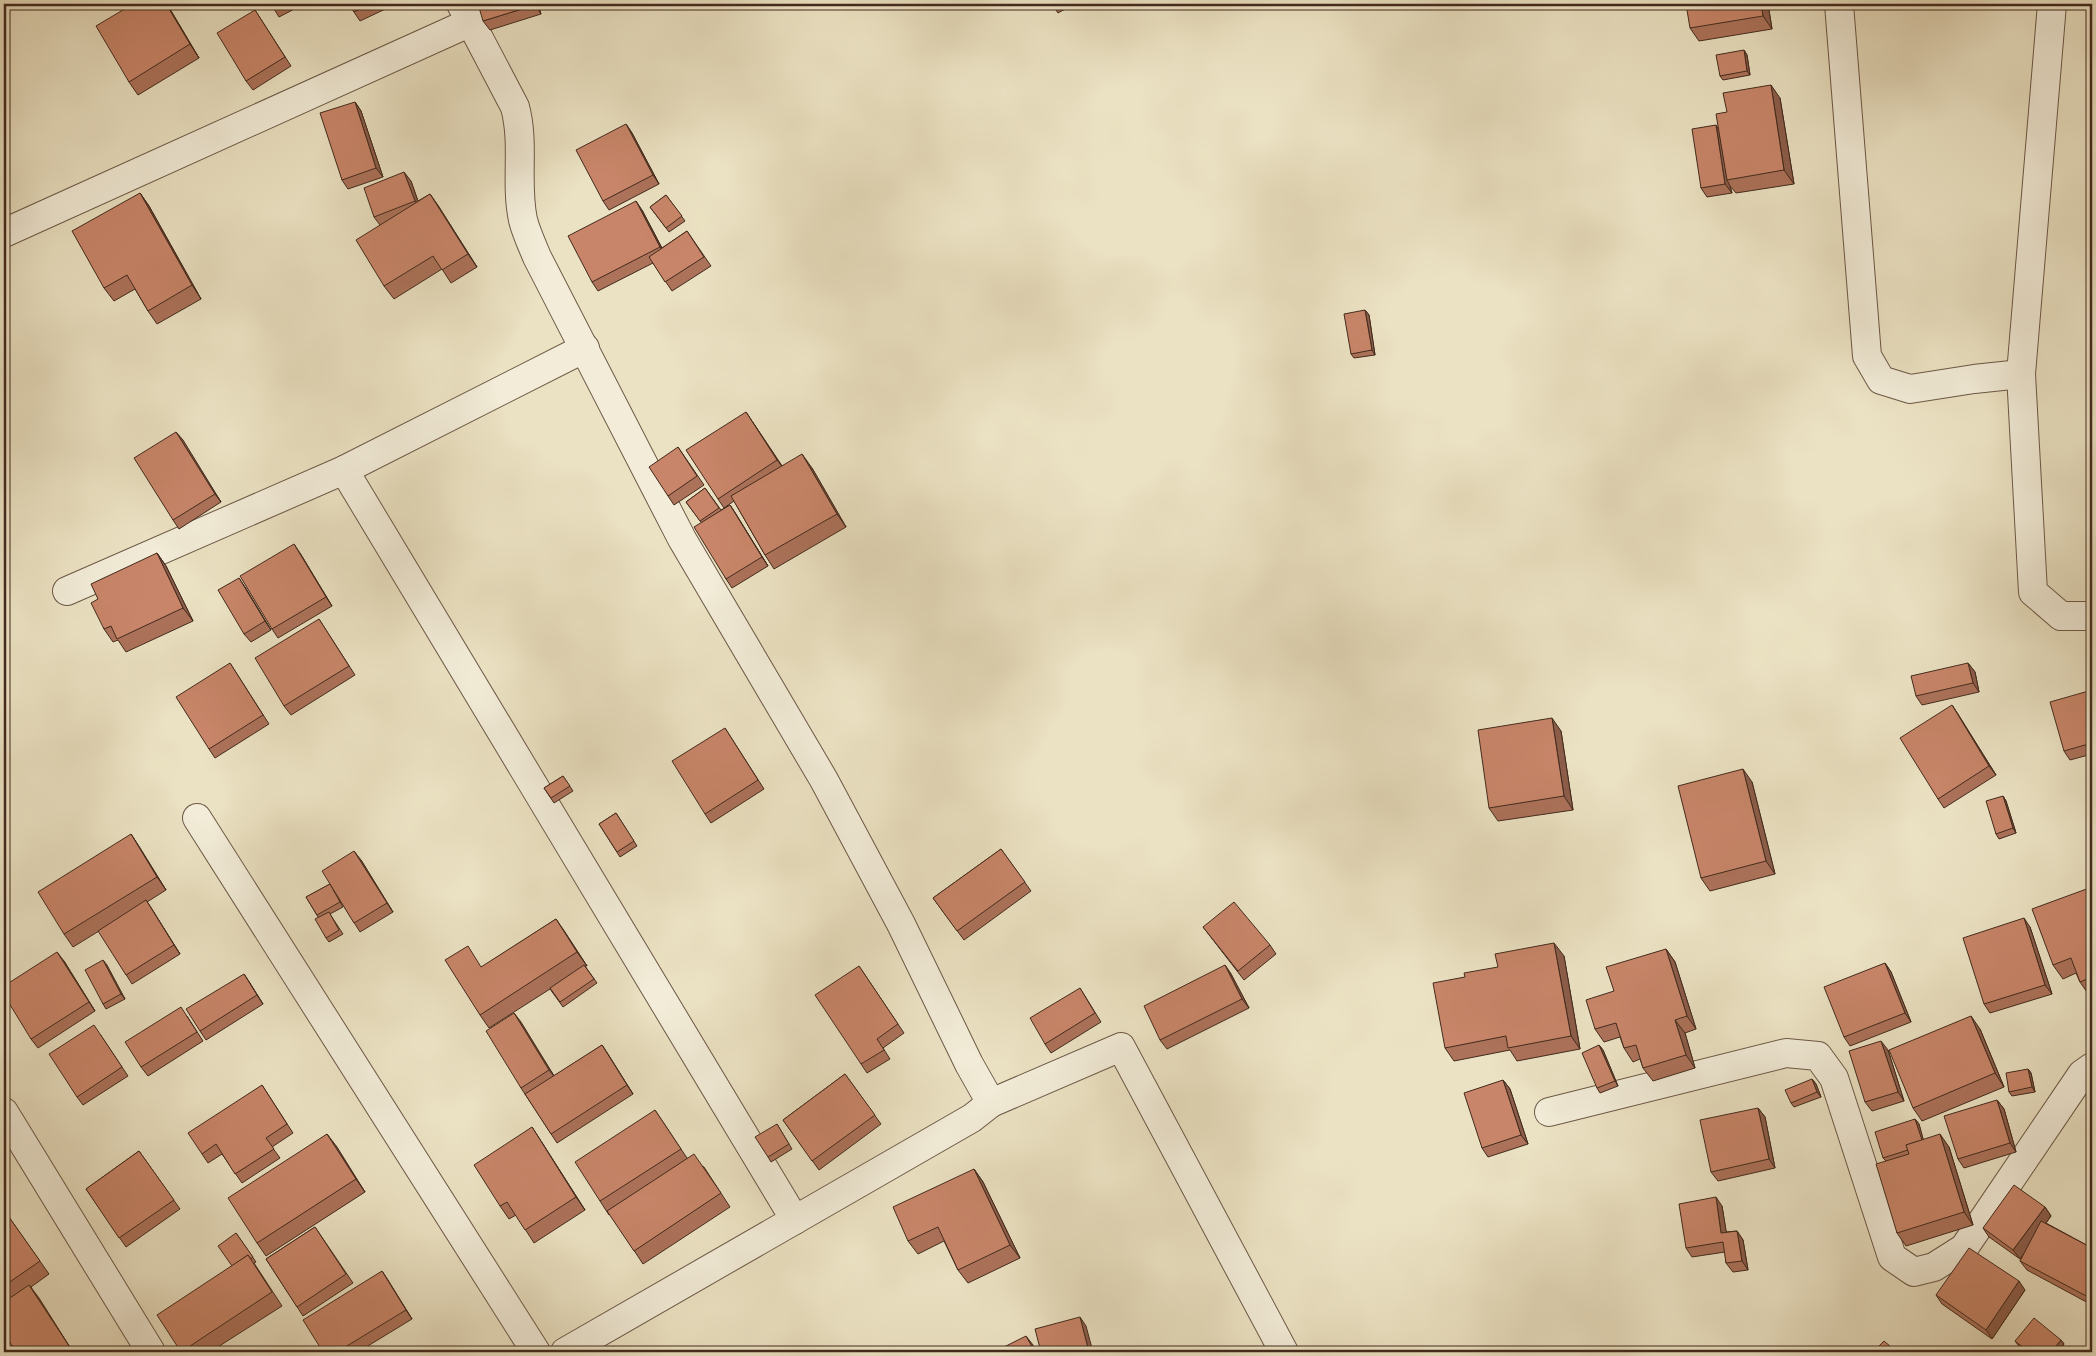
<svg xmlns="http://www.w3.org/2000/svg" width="2096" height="1356" font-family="Vollkorn,serif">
<rect width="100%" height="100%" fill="#ebe2c3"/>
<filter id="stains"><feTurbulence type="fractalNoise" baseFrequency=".004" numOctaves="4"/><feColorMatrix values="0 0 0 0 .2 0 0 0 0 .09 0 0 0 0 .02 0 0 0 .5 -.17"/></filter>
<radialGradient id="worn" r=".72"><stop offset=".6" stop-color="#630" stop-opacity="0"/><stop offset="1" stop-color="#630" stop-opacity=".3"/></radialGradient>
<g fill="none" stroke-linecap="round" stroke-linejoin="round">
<g stroke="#6c5846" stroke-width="30">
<g id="street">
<path d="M461 4 515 107C525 144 515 183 523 220 526 232 532 245 537 257L682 539 824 780 901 924 969 1064 991 1103 972 1118 565 1352"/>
<polyline points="1839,4 1867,356 1881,380 1910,389 1974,379 2021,374"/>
<polyline points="2052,4 2021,374 2033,592 2061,616 2092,616"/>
<polyline points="4,233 471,22"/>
<polyline points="344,470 795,1220"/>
<polyline points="67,591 344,470 585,348"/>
<polyline points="197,818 536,1352"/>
<polyline points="991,1103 1121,1047 1284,1352"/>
<polyline points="4,1112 151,1352"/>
<polyline points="1549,1112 1786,1053 1818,1056 1834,1078 1892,1257 1914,1272 1934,1267 1964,1248 2082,1074 2092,1067"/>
</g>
</g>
<use href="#street" stroke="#f2ecd8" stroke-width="28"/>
</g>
<g fill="#ac725a" stroke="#422a1d">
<polygon points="133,4 167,4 199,58 138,95 129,82"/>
<polygon points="271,4 304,4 279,17"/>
<polygon points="350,4 396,4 360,21 354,12"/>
<polygon points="538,4 541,14 490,30 483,21"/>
<polygon points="1052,4 1074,4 1058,13"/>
<polygon points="1768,4 1772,29 1699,41 1690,28"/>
<polygon points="255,10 291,66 253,90 246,81"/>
<polygon points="1744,50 1747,55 1750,75 1723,80 1720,76"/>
<polygon points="1780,98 1794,184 1736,193 1730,186 1732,193 1707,197 1701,188 1719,129 1727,112"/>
<polygon points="355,102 361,111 383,177 348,189 342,180"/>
<polygon points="626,124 632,133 659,184 609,210 603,201"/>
<polygon points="411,181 418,201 430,194 439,207 477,267 451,283 442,269 394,299 384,286 380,225 374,217"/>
<polygon points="140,193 149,206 201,299 157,324 148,311 135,289 114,301 104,288"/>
<polygon points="666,195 685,221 669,232 650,207"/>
<polygon points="642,210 662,248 687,231 711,266 672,291 653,263 598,291 592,282"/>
<polygon points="1365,310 1369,315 1375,355 1354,358 1351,354"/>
<polygon points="752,421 782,466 812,468 846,527 774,569 765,555 734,501 724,508 718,499"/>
<polygon points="176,432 221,502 179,529 173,520"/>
<polygon points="678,447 704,485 674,505 668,496"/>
<polygon points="705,488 721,510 730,505 768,566 732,588 726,579 701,522 686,502"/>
<polygon points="157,553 166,566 193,621 126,652 118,640 113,642 104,629 98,599"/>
<polygon points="300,553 332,606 278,638 272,629"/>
<polygon points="245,587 271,630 251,642 244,634"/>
<polygon points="319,619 355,675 291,715 284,706"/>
<polygon points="230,663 269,724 215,758 209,749"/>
<polygon points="1968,663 1975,672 1979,692 1922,705 1916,696"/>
<polygon points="2092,690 2092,754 2070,760 2064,751"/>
<polygon points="1952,705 1996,775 1944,808 1938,799"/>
<polygon points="725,728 764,789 711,823 705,814"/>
<polygon points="1561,731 1573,810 1498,821 1489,808"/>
<polygon points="563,776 573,791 554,803 544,788"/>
<polygon points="1752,782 1775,874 1710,891 1701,878"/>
<polygon points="2003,796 2006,801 2016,833 1999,839 1996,834"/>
<polygon points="616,813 637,846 620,857 599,824"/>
<polygon points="131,834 140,848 166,890 147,902 180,954 132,984 99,931 73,947 64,934"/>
<polygon points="1001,849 1031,891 964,940 933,898"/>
<polygon points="361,860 393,912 360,932 333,889 343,907 330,914 343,934 329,942 326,938 318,917 306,897 330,884"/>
<polygon points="2092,887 2092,994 2089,995 2080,982 2076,973 2063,979 2053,965"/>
<polygon points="556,919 587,966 585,966 597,983 563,1007 550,989 489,1028 480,1015 482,967"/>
<polygon points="1203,927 1270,945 1276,954 1244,980"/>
<polygon points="2030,927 2052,994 1990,1013 1984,1004"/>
<polygon points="1666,949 1675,962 1696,1029 1685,1033 1695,1068 1653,1081 1643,1068 1640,1059 1633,1062 1624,1048 1620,1037 1604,1042 1595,1029 1614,991"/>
<polygon points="1564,956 1580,1049 1517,1061 1510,1050 1454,1061 1445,1048"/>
<polygon points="103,960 125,999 106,1009 103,1004"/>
<polygon points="64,961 95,1011 38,1048 31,1039"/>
<polygon points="1885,963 1891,972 1911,1022 1850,1046 1844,1037"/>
<polygon points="1225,965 1231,974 1249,1008 1167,1049 1160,1040"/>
<polygon points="859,966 904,1033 883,1048 890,1059 867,1073 861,1064"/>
<polygon points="244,974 263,1004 206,1040 200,1031"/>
<polygon points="1080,988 1101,1022 1051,1053 1045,1044"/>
<polygon points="514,1013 554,1076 602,1045 633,1094 557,1143 521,1088"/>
<polygon points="187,1016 203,1041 148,1076 141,1067"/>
<polygon points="1980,1029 2004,1087 1922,1121 1913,1108"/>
<polygon points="100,1034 128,1076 83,1105 77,1097"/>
<polygon points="1599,1045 1603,1050 1618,1086 1600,1093 1597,1088"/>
<polygon points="1888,1050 1904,1101 1872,1111 1865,1102"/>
<polygon points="2028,1069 2031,1073 2035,1092 2012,1096 2009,1092"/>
<polygon points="845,1074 881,1124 819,1170 783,1120"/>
<polygon points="1812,1079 1816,1084 1821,1097 1794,1107 1791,1103"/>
<polygon points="1503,1080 1510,1089 1528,1144 1488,1157 1482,1148"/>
<polygon points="262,1085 293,1133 272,1147 280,1158 242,1183 222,1154 208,1163 202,1154"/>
<polygon points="1997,1100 2004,1109 2016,1152 1964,1168 1958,1159"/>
<polygon points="1758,1108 1765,1117 1775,1168 1718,1181 1711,1172"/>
<polygon points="655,1110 687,1158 704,1167 730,1207 643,1264 610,1214 609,1215 600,1201"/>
<polygon points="1915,1119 1919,1124 1923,1140 1949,1147 1973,1225 1906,1246 1897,1233 1886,1161 1883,1158"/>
<polygon points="777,1124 792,1149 771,1162 768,1157"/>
<polygon points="327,1134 365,1192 266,1256 257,1243"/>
<polygon points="541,1141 585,1210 534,1243 516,1215 509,1219 500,1206"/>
<polygon points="139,1151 180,1209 126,1247 86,1189"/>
<polygon points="974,1169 983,1182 1020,1258 968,1283 958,1270 944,1241 918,1254 908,1241"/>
<polygon points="1722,1206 1726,1232 1737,1231 1743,1240 1748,1270 1733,1272 1726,1263 1725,1252 1692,1257 1686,1248"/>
<polygon points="2045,1207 2051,1216 2046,1223 2092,1248 2092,1305 2027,1270 2020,1261 2026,1251 2020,1259 1989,1237 1983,1228"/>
<polygon points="4,1210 49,1274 31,1287 73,1352 16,1352 4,1333"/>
<polygon points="315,1227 353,1283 303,1316 266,1259"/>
<polygon points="236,1233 256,1262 254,1263 282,1306 210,1352 181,1352 232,1266"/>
<polygon points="382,1271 412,1319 358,1352 323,1352"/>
<polygon points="2025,1290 1992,1339 1942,1304 1936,1295"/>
<polygon points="2061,1340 2064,1344 2058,1352 2027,1352 2018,1345 2015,1341"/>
</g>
<g fill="#8c5d4a" stroke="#422a1d">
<polygon points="166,4 167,4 199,58 190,44"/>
<polygon points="535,4 538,4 541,14 535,5"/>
<polygon points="1761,4 1768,4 1772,29 1763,16"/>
<polygon points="1744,50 1747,55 1750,75 1747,71"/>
<polygon points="1771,85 1780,98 1794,184 1784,170"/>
<polygon points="355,102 361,111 383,177 376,168"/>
<polygon points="626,124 632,133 659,184 653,175"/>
<polygon points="1716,125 1722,134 1727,180 1730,186 1732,193 1725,184"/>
<polygon points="404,172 411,181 421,210 415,201"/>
<polygon points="140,193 149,206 201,299 192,285"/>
<polygon points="430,194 439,207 477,267 468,254"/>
<polygon points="636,201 642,210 666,256 660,247"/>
<polygon points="1365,310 1369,315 1375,355 1372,350"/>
<polygon points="746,412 784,469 777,460"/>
<polygon points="176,432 183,440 221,502 215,494"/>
<polygon points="802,454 812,468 846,527 837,514"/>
<polygon points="730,505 736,514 768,566 762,557"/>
<polygon points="294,544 300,553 332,606 326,597"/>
<polygon points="157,553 166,566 193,621 183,608"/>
<polygon points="239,578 245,587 271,630 265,621"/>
<polygon points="1968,663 1975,672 1979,692 1973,683"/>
<polygon points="1952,705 1958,714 1996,775 1989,766"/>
<polygon points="1552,718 1561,731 1573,810 1564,796"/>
<polygon points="1743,769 1752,782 1775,874 1766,861"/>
<polygon points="2003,796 2006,801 2016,833 2013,828"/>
<polygon points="131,834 140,848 166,890 157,877"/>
<polygon points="354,851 361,860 393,912 387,903"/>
<polygon points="146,900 152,909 180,954 174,945"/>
<polygon points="2024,918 2030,927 2052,994 2045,985"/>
<polygon points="556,919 565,932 587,966 577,952"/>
<polygon points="1554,943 1564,956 1580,1049 1571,1036"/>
<polygon points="1666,949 1675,962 1696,1029 1687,1016"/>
<polygon points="57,952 64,961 95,1011 89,1002"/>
<polygon points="103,960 107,965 125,999 121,994"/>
<polygon points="1885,963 1891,972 1911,1022 1905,1013"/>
<polygon points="1225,965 1231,974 1249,1008 1242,999"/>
<polygon points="244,974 250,983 263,1004 257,995"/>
<polygon points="514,1013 521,1022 556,1079 549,1070"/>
<polygon points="1971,1016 1980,1029 2004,1087 1995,1073"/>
<polygon points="1675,1020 1685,1033 1695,1068 1686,1055"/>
<polygon points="1881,1041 1888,1050 1904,1101 1898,1092"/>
<polygon points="602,1045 608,1054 633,1094 627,1085"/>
<polygon points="1599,1045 1603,1050 1618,1086 1615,1081"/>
<polygon points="2028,1069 2031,1073 2035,1092 2032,1087"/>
<polygon points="1812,1079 1816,1084 1821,1097 1817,1092"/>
<polygon points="1503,1080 1510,1089 1528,1144 1521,1135"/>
<polygon points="1997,1100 2004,1109 2016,1152 2010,1143"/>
<polygon points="1758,1108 1765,1117 1775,1168 1769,1159"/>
<polygon points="1915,1119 1919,1124 1926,1149 1923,1145"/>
<polygon points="532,1127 541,1141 585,1210 576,1197"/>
<polygon points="327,1134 337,1147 365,1192 356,1179"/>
<polygon points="1940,1134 1949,1147 1973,1225 1964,1212"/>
<polygon points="974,1169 983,1182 1020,1258 1010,1245"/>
<polygon points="1716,1197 1722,1206 1728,1242 1721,1233"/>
<polygon points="2045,1207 2051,1216 2020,1259 2013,1250"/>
<polygon points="1737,1231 1743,1240 1748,1270 1742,1261"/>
<polygon points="382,1271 388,1280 412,1319 406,1310"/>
<polygon points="2019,1281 2025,1290 1992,1339 1986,1330"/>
<polygon points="29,1285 39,1298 73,1352"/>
<polygon points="1080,1317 1086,1326 1093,1352 1089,1352"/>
<polygon points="1026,1336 1033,1345 1036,1352 1035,1352"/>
<polygon points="2061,1340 2064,1344 2058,1352 2051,1352"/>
</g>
<g fill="#c88569" stroke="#422a1d">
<polygon points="133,4 166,4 190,44 129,82 96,26"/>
<polygon points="271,4 281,4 273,8"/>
<polygon points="350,4 371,4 354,12"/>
<polygon points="478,4 535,4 535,5 483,21"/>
<polygon points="1686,4 1761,4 1763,16 1690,28"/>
<polygon points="255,10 285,57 246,81 217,33"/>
<polygon points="1744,50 1747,71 1720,76 1716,55"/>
<polygon points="1771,85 1784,170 1727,180 1716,114 1727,112 1723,93"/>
<polygon points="355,102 376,168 342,180 320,113"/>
<polygon points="626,124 653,175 603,201 576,150"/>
<polygon points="1716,125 1725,184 1701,188 1692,129"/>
<polygon points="404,172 415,201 374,217 364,188"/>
<polygon points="140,193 192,285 148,311 127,275 104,288 72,231"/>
<polygon points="430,194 468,254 442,270 433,256 384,286 356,240"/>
<polygon points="666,195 682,216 666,228 650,207"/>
<polygon points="636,201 660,247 592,282 568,236"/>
<polygon points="687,231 704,257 665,282 649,257"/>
<polygon points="1365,310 1372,350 1351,354 1344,314"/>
<polygon points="746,412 777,460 718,499 686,450"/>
<polygon points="176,432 215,494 173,520 134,458"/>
<polygon points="678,447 697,476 668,496 649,467"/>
<polygon points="802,454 837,514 765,555 731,496"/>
<polygon points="705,488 719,508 700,521 686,502"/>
<polygon points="730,505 762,557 726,579 694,527"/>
<polygon points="294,544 326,597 272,629 240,576"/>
<polygon points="157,553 183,608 117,639 111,626 104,629 91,603 98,599 91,584"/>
<polygon points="239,578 265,621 244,634 218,590"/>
<polygon points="319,619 349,666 284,706 255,658"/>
<polygon points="230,663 263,715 209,749 176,697"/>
<polygon points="1968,663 1973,683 1916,696 1911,676"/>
<polygon points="2092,690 2092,743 2064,751 2050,702"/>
<polygon points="1952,705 1989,766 1938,799 1900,738"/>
<polygon points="1552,718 1564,796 1489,808 1478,730"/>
<polygon points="725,728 758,780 705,814 672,761"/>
<polygon points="1743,769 1766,861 1701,878 1678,786"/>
<polygon points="563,776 570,786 551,798 544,788"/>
<polygon points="2003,796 2013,828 1996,834 1986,801"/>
<polygon points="616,813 634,841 617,852 599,824"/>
<polygon points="131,834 157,877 64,934 38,892"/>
<polygon points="1001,849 1025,882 957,931 933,898"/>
<polygon points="354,851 387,903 354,923 322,871"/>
<polygon points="330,884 340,902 317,915 306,897"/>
<polygon points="2092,887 2092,977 2080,982 2071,958 2053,965 2032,909"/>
<polygon points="146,900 174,945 126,975 98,931"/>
<polygon points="1234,902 1270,945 1238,971 1203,927"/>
<polygon points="329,912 339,930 326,938 315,919"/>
<polygon points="2024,918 2045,985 1984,1004 1963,938"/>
<polygon points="556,919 577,952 480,1015 445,960 468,946 481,967"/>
<polygon points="1554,943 1571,1036 1508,1048 1506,1036 1445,1048 1433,983 1465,977 1464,973 1498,967 1495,954"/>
<polygon points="1666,949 1687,1016 1675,1020 1686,1055 1643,1068 1636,1045 1624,1048 1616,1023 1595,1029 1586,1000 1614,991 1606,967"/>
<polygon points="57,952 89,1002 31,1039 4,995 4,986"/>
<polygon points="103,960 121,994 103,1004 85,970"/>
<polygon points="1885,963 1905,1013 1844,1037 1824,987"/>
<polygon points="584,965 594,979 560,1002 550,988"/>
<polygon points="1225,965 1242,999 1160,1040 1144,1006"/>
<polygon points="859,966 898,1024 877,1039 884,1050 861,1064 815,995"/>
<polygon points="244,974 257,995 200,1031 186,1009"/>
<polygon points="1080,988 1095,1013 1045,1044 1030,1018"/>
<polygon points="181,1007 197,1032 141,1067 125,1042"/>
<polygon points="514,1013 549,1070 521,1088 486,1031"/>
<polygon points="1971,1016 1995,1073 1913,1108 1889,1050"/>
<polygon points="94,1025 122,1067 77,1097 49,1054"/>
<polygon points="1881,1041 1898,1092 1865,1102 1849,1051"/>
<polygon points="602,1045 627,1085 551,1134 525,1094"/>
<polygon points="1599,1045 1615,1081 1597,1088 1582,1053"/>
<polygon points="2028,1069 2032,1087 2009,1092 2006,1073"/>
<polygon points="845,1074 875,1115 812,1161 783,1120"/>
<polygon points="1812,1079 1817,1092 1791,1103 1785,1090"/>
<polygon points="1503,1080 1521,1135 1482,1148 1464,1093"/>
<polygon points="262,1085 287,1124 266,1138 274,1149 235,1174 216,1144 202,1154 188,1133"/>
<polygon points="1997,1100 2010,1143 1958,1159 1944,1116"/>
<polygon points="1758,1108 1769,1159 1711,1172 1700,1120"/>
<polygon points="655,1110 681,1149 600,1201 575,1162"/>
<polygon points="1915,1119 1922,1140 1906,1145 1908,1150 1883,1158 1875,1132"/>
<polygon points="777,1124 789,1144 768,1157 755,1137"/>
<polygon points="532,1127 576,1197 525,1230 507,1202 500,1206 474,1165"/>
<polygon points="327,1134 356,1179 257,1243 228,1198"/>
<polygon points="1940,1134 1964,1212 1897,1233 1876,1164 1909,1154 1906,1145"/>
<polygon points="139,1151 174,1200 119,1238 86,1189"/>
<polygon points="694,1154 721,1193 634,1251 607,1211"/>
<polygon points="974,1169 1010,1245 958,1270 938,1227 908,1241 893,1207"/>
<polygon points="2014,1185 2045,1207 2013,1250 1983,1228"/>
<polygon points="1716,1197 1721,1233 1737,1231 1742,1261 1726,1263 1723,1242 1686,1248 1679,1204"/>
<polygon points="4,1210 40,1261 4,1286"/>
<polygon points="2041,1221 2092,1248 2092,1299 2020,1261"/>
<polygon points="315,1227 346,1274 297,1307 266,1259"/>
<polygon points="236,1233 253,1257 251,1259 248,1255 232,1266 218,1246"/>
<polygon points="1969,1248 2019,1281 1986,1330 1936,1295"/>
<polygon points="248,1255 272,1292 181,1352 157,1315"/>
<polygon points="382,1271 406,1310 337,1352 323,1352 303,1320"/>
<polygon points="29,1285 73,1352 16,1352 4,1333 4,1302"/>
<polygon points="1080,1317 1089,1352 1041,1352 1035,1329"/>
<polygon points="2034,1318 2061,1340 2051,1352 2029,1352 2015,1341"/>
<polygon points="1026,1336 1035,1352 994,1352"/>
<polygon points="1884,1341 1897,1352 1873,1352"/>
<polygon points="479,1350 480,1352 473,1352"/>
</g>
<rect width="2096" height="1356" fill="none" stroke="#ebe2c3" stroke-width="20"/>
<rect x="5" y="5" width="2086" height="1346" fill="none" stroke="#422a1d" stroke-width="2.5"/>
<rect x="10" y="10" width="2076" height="1336" fill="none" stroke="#422a1d"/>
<rect width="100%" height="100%" filter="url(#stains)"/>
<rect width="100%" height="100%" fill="url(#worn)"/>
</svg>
